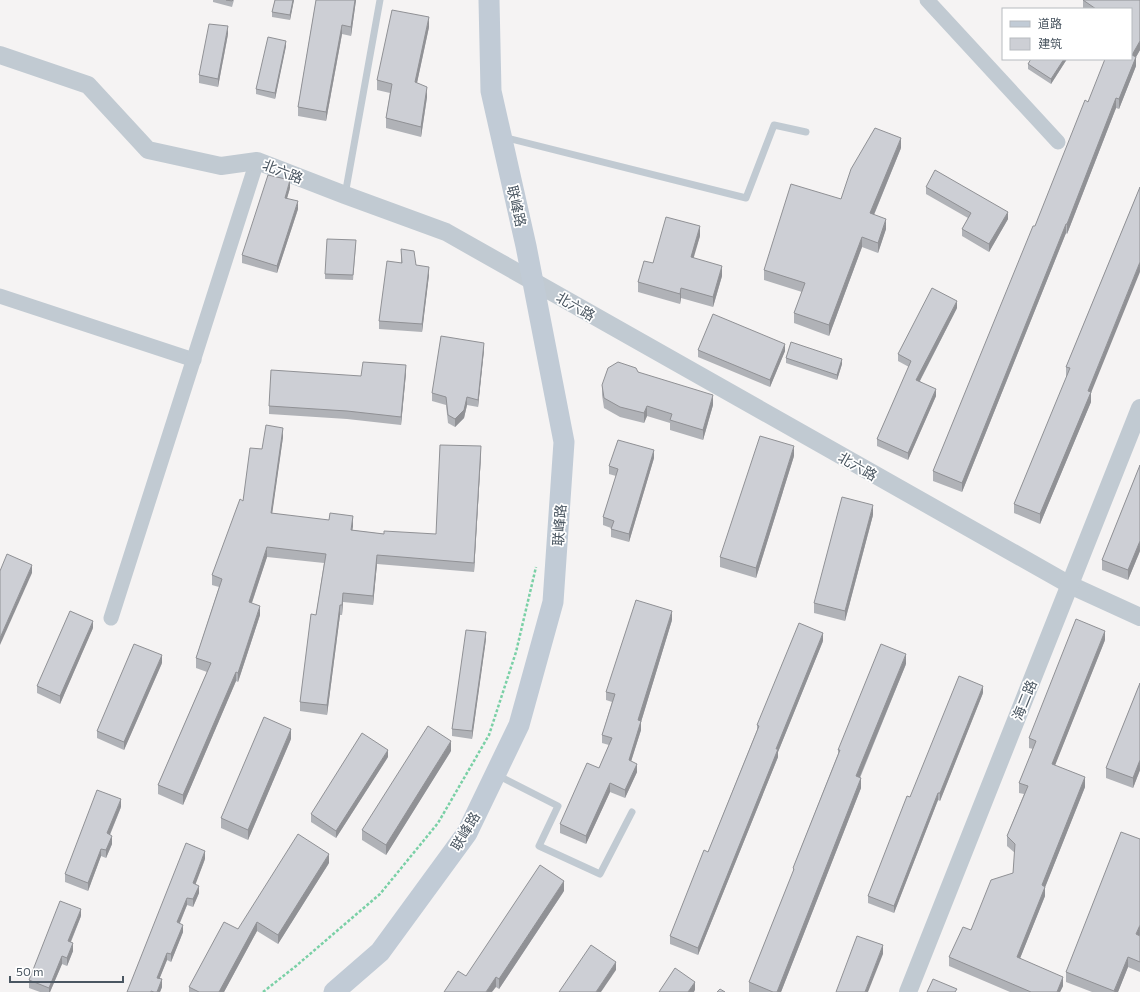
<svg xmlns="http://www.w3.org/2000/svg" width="1140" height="992" font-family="Commissioner,'Noto Sans SC',sans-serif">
<rect width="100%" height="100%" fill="#f5f3f3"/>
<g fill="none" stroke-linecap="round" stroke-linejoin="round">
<polyline stroke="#7ad0a6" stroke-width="2.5" stroke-dasharray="3 2" stroke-linecap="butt" points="263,992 296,966 380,894 438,823 489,735 516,652 536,567"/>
<g stroke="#c1cad2" stroke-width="7">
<polyline points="503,137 746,198 774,125 806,132"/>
<polyline points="345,195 380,0"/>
<polyline points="497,775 558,806 539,846 600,874 632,812"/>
</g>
<g stroke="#c1cad2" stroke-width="15">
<polyline points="927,0 1058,142"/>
<polyline points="0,296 194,360"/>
<polyline points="111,618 257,161"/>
</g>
<g stroke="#c1cad2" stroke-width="18">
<polyline points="0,55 88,85 148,150 221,166 257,161 345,195 446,232 1070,585 1140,617"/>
<polyline points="908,992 1140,408"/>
</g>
<polyline stroke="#c1cbd6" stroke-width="21" points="334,992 380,952 467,833 519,725 553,602 564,442 526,246 491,91 489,0"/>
</g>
<g fill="#b0b2b7">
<polygon points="213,0 234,0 232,7 213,2"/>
<polygon points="275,0 294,0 290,20 272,17 272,12"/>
<polygon points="316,0 356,0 351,36 342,34 326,121 298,116 298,107"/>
<polygon points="1083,0 1140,0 1140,50 1136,57 1136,66 1119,109 1116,108 1067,234 1066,233 962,492 933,481 933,471 1035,226 1088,102 1131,9 1083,9"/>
<polygon points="429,27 417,83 427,97 421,137 386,128 386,118 390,93 377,90 377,80"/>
<polygon points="228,34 218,87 199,83 199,75"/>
<polygon points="286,46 275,99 256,94 256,89"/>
<polygon points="1031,59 1067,59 1051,84 1028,69 1028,64"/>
<polygon points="901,148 874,215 886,229 878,253 862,247 829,336 794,323 794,313 802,292 764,280 764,270 841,199"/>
<polygon points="926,187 1008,219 989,252 962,236 962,229 968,218 926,194"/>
<polygon points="1140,187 1091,393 1091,402 1040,524 1014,513 1014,504 1067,377 1066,376 1066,367"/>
<polygon points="290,188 287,198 298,209 277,273 242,263 242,255"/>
<polygon points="700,236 693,257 722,276 713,307 681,298 680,304 638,292 638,282 653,263"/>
<polygon points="356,245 353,280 325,279 325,274"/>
<polygon points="401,249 416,265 429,275 422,332 379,329 379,321 401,263"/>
<polygon points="957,308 920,381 936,396 908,460 877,446 877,439 909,367 898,361 898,354"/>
<polygon points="484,350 478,407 467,405 464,418 455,427 448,423 446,405 432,401 432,393"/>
<polygon points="698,350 785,351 770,387 698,357"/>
<polygon points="786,358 842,364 837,380 786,363"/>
<polygon points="638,372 713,405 703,440 670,430 670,423 647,416 644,423 620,417 604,408 602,395 602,385"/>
<polygon points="406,373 401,425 347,419 269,414 269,406 361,376"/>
<polygon points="283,437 272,513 353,526 352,530 384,534 436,534 481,455 474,572 377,564 373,605 343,602 342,615 340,615 327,715 300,711 300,702 316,615 324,563 267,557 252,603 260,615 238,682 236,681 183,805 158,794 158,785 207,672 196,668 196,658 219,587 212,585 212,575 243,501 262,449"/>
<polygon points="794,456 756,578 720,567 720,557"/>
<polygon points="654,458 629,542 611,537 611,528 603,525 603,517 616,476 609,474 609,466"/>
<polygon points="1140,465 1140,551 1128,580 1102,570 1102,560"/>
<polygon points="873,515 845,621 814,613 814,603"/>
<polygon points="672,620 641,722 641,730 631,761 637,772 625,798 610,792 586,844 560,833 560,824 599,768 609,745 602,743 602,735 612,702 606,700 606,692"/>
<polygon points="93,628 60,704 37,693 37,686"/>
<polygon points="486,639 472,739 452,736 452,729"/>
<polygon points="1105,640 1055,765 1085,787 1045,887 1045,896 1020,958 1063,986 1060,992 1010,992 949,966 949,957 971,930 1013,873 1015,853 1007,846 1007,836 1024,794 1019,793 1019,783 1033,749 1029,748 1029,738"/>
<polygon points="823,641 778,752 778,757 698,955 670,944 670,936 708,852 757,730 757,725"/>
<polygon points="162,663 124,750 97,738 97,731"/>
<polygon points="906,664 860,778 861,788 781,992 749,992 749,982 793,873 793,868 838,754 838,750"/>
<polygon points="1140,683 1140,770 1133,788 1106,778 1106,768"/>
<polygon points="983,693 940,801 938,800 894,913 868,903 868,896 910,797"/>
<polygon points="291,739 248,840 221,828 221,818"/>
<polygon points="451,751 386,855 362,840 362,830"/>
<polygon points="388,757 336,838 311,822 311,814"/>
<polygon points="121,807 110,835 112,844 106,858 101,856 88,891 65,882 65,874"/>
<polygon points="205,859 195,884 199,893 193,907 187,905 180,923 183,932 171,962 167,960 159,979 162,987 160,992 127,992"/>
<polygon points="329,863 278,944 257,931 224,992 189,992 189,987 238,929"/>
<polygon points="564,891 499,989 496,987 466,976"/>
<polygon points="81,916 71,942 73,951 67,966 62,964 50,992 40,992 29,988 29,980"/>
<polygon points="1140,936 1140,972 1128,967 1118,992 1092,992 1066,982 1066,972"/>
</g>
<g fill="#909195">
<polygon points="293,0 294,0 290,20 290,15"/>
<polygon points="355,0 356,0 351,36 351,27"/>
<polygon points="429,17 429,27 415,92 415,82"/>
<polygon points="342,25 342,34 326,121 326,112"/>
<polygon points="228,26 228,34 218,87 218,79"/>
<polygon points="286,41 286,46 275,99 275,93"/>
<polygon points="1140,41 1140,50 1136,57 1136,66 1119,109 1119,99 1132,55"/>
<polygon points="1064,59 1067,59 1051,84 1051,79"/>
<polygon points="427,87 427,97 421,137 421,127"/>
<polygon points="1116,98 1116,108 1067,234 1067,224"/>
<polygon points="901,138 901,148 870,224 870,213"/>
<polygon points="290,180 290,188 285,205 285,198"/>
<polygon points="298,201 298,209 277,273 277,266"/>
<polygon points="1008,212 1008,219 989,252 989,244"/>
<polygon points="886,219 886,229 878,253 878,243"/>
<polygon points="1066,224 1066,233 962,492 962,483"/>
<polygon points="700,226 700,236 691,267 691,257"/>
<polygon points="862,237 862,247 829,336 829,325"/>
<polygon points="1140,262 1140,272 1091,393 1091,402 1040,524 1040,514 1088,391"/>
<polygon points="722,266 722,276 713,307 713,297"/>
<polygon points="429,267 429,275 422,332 422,324"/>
<polygon points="681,288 681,298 680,304 680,294"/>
<polygon points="957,301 957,308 916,388 916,380"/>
<polygon points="484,343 484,350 478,407 478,400"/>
<polygon points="785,344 785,351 770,387 770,380"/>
<polygon points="842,359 842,364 837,380 837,375"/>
<polygon points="406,365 406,373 401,425 401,417"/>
<polygon points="936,389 936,396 908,460 908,453"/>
<polygon points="713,395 713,405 703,440 703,430"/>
<polygon points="467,397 467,405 464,418 455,427 455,419"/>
<polygon points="647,406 647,416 644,423 644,413"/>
<polygon points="283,428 283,437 271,522 271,513"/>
<polygon points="481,446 481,455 474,572 474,563"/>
<polygon points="794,446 794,456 756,578 756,568"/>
<polygon points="654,450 654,458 629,542 629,534"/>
<polygon points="873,505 873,515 845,621 845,611"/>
<polygon points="353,516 353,526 351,540 351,530"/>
<polygon points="1140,541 1140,551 1128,580 1128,570"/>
<polygon points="267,547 267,557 249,611 249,602"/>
<polygon points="377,555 377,564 373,605 373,596"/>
<polygon points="32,565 32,573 0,645 0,638"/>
<polygon points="343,593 343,602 342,615 342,605"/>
<polygon points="340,605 340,615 327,715 327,705"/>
<polygon points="260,606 260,615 238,682 238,673"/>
<polygon points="672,611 672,620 641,722 641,730 629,768 629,760 638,720"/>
<polygon points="93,621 93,628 60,704 60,696"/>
<polygon points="1105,631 1105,640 1052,773 1052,764"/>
<polygon points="486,632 486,639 472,739 472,731"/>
<polygon points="823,633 823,641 778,752 778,757 698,955 698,948 776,749"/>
<polygon points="906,654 906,664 856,786 856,776"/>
<polygon points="162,655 162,663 124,750 124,742"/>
<polygon points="236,672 236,681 183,805 183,795"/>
<polygon points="983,686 983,693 940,801 940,793"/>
<polygon points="291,729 291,739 248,840 248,830"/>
<polygon points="451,741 451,751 386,855 386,845"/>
<polygon points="388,750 388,757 336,838 336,831"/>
<polygon points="1140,760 1140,770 1133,788 1133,778"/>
<polygon points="637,764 637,772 625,798 625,790"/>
<polygon points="1085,777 1085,787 1042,895 1042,885"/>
<polygon points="861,778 861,788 781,992 777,992"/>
<polygon points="610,783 610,792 586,844 586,836"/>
<polygon points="938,793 938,800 894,913 894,906"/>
<polygon points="121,799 121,807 107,841 107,833"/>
<polygon points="112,836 112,844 106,858 106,850"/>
<polygon points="101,849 101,856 88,891 88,883"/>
<polygon points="205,851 205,859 193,891 193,883"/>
<polygon points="329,854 329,863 278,944 278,935"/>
<polygon points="564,881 564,891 499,989 499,979"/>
<polygon points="199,886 199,893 193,907 193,899"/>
<polygon points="1045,887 1045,896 1017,966 1017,957"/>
<polygon points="187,898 187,905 177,929 177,922"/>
<polygon points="81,909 81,916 68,948 68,941"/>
<polygon points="257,922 257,931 224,992 219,992"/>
<polygon points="183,925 183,932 171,962 171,954"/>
<polygon points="1140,925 1140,935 1136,944 1136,934"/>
<polygon points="73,943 73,951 67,966 67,958"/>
<polygon points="883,945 883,954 868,992 865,992"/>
<polygon points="167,953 167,960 157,985 157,978"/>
<polygon points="62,956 62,964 50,992 49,992 49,988"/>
<polygon points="1128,957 1128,967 1118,992 1114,992"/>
<polygon points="616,962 616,970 601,992 596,992"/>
<polygon points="496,977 496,987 492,992 486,992"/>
<polygon points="1063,977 1063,986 1060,992 1057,992"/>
<polygon points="162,979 162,987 160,992 157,992"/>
<polygon points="695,982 695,990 694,992 688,992"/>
</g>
<g fill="#cdcfd5" stroke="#909195">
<polygon points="226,0 233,0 232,1"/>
<polygon points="275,0 293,0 290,15 272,12"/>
<polygon points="316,0 355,0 351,27 342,25 326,112 298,107"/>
<polygon points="1083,0 1140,0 1140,41 1132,55 1136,57 1119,99 1116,98 1067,224 1066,224 962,483 933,471 1033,226 1035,226 1085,100 1088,102 1105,59 1131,59 1131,9 1096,9"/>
<polygon points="392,10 429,17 415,82 427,87 421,127 386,118 392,84 377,80"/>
<polygon points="209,24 228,26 218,79 199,75"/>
<polygon points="268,37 286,41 275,93 256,89"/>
<polygon points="1031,59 1064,59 1051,79 1028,64"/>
<polygon points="875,128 901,138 870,213 886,219 878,243 862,237 829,325 794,313 805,283 764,270 791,184 841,199 851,169"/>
<polygon points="935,170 1008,212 989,244 962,229 971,213 926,187"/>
<polygon points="268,175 290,180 285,198 298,201 277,266 242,255"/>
<polygon points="1140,187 1140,262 1088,391 1091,392 1040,514 1014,504 1070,368 1066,367"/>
<polygon points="666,217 700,226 691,257 722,266 713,297 681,288 680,294 638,282 644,261 653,263"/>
<polygon points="327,239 356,240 353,275 325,274"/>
<polygon points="401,249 414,251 416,265 429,267 422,324 379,321 387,261 402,263"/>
<polygon points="932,288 957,301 916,380 936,389 908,453 877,439 911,361 898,354"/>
<polygon points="713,314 785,344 770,380 698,350"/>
<polygon points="441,336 484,343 478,400 467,397 464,410 455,419 448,415 446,397 432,393"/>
<polygon points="791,342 842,359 837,375 786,358"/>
<polygon points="363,362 406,365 401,417 347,411 269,406 271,370 361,376"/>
<polygon points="618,362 636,368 638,372 713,395 703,430 670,420 672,414 647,406 644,413 620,407 604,398 602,385 608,368"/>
<polygon points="266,425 283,428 271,513 329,520 330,513 353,516 351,530 384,534 384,531 436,534 440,445 481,446 474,563 377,555 373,596 343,593 342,605 340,605 327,705 300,702 311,614 316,615 326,554 267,547 249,602 260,606 238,673 236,672 183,795 158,785 211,663 196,658 222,579 212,575 240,499 243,501 250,448 262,449"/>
<polygon points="760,436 794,446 756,568 720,557"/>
<polygon points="618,440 654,450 629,534 611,529 614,521 603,517 618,469 609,466"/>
<polygon points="1140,465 1140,541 1128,570 1102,560"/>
<polygon points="842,497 873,505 845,611 814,603"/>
<polygon points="7,554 32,565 0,638 0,571"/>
<polygon points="636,600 672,611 638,720 641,721 629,760 637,764 625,790 610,783 586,836 560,824 587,763 599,768 612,738 602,735 615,694 606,692"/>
<polygon points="70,611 93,621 60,696 37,686"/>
<polygon points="1076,619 1105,631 1052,764 1085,777 1042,885 1045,887 1017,957 1063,977 1057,992 1031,992 949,957 963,927 971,930 991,880 1013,873 1015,844 1007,836 1028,786 1019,783 1036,741 1029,738"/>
<polygon points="799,623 823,633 776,749 778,749 698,948 670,936 704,850 708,852 759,726 757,725"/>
<polygon points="466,630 486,632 472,731 452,729"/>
<polygon points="134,644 162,655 124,742 97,731"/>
<polygon points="881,644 906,654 856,776 861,778 777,992 773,992 749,982 794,869 793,868 840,750 838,750"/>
<polygon points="959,676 983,686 940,793 938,793 894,906 868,896 907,796 910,797"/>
<polygon points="1140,683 1140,760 1133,778 1106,768"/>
<polygon points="264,717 291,729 248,830 221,818"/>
<polygon points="428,726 451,741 386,845 362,830"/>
<polygon points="362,733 388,750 336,831 311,814"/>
<polygon points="97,790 121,799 107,833 112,836 106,850 101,849 88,883 65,874"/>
<polygon points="1121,832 1140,839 1140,925 1136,934 1140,936 1140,962 1128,957 1114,991 1066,972"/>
<polygon points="298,834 329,854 278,935 257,922 219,992 199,992 189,987 224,922 238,929"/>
<polygon points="186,843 205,851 193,883 199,886 193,899 187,898 177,922 183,925 171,954 167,953 157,978 162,979 157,992 154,992 151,991 151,992 127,992"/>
<polygon points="540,865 564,881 499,979 496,977 486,992 444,992 458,971 466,976"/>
<polygon points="60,901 81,909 68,941 73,943 67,958 62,956 49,988 29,980"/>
<polygon points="857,936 883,945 865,992 836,992"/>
<polygon points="591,945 616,962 596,992 559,992"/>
<polygon points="675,968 695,982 688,992 659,992"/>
<polygon points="933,979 957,989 955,992 927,992"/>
<polygon points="720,989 725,992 717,992"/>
</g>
<g text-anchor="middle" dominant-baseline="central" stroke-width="3.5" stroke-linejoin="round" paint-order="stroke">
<g font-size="14" fill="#4a5661" stroke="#fff">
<text transform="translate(283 171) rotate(21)">北六路</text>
<text transform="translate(517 206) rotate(77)">联峰路</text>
<text transform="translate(576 306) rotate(30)">北六路</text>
<text transform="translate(858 466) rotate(30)">北六路</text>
<text transform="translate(559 525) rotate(-86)">联峰路</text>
<text transform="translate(1024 700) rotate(-68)">海二路</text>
<text transform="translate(465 831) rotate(-59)">联峰路</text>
</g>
</g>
<rect x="1002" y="8" width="130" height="52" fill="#ffffff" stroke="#b7bbc0"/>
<rect x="1010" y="21" width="20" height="6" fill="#c1cbd6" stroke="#b7bbc0"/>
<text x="1038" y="28" font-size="12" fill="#4a5661">道路</text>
<rect x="1010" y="38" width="20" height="12" fill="#cdcfd5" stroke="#b7bbc0"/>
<text x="1038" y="48" font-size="12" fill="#4a5661">建筑</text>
<path d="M10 976v6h113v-6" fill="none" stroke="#4a5661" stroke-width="2"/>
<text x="16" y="976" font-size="12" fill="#4a5661" stroke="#ffffff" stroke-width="3" paint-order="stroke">50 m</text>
</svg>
